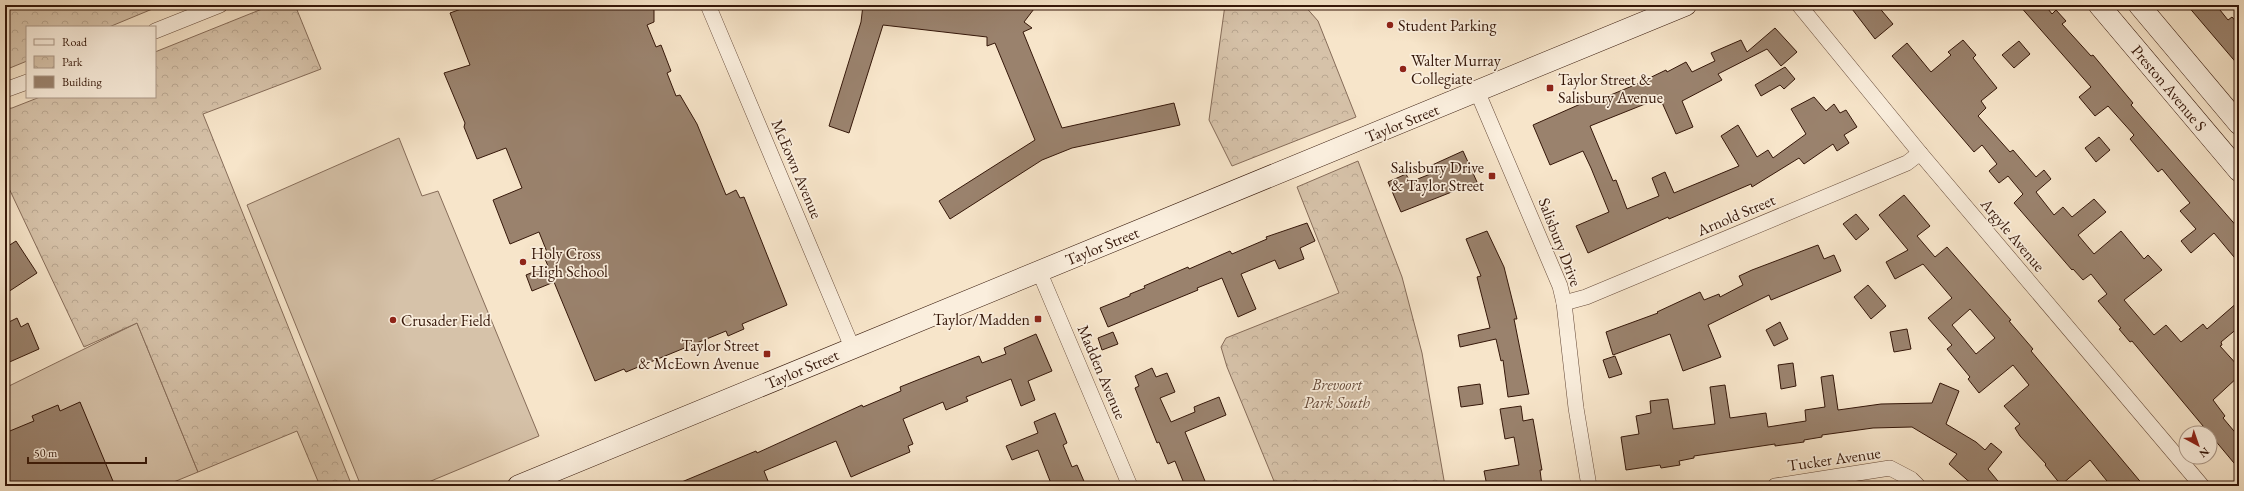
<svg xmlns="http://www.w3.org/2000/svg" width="2244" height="491" font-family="'EB Garamond',serif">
<defs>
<pattern id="park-crowns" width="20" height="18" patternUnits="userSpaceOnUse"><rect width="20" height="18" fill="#d6c2a9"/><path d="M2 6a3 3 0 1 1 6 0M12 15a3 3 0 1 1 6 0" fill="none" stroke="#b8a690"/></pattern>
</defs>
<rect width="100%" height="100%" fill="#f7e5ca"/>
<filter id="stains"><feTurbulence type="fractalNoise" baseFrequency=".005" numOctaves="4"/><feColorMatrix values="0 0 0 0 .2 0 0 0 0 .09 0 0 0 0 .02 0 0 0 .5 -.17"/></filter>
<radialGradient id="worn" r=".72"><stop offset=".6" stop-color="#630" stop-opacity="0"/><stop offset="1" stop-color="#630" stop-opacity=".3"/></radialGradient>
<g fill="#d6c2a9" stroke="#866c59">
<polygon points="399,138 422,196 438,191 539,436 419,486 361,486 247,205"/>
<polygon points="137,323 198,472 164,486 5,486 5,388"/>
</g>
<g fill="url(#park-crowns)" stroke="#866c59">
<polygon points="5,5 162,5 109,27 27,27 27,61 5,70"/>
<polygon points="272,5 295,5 321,69 203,114 352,486 320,486 297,431 198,472 137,323 84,347 5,180 5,109 12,108 40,97 155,97 155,52"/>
<polygon points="1225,5 1304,5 1318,21 1356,117 1232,166 1209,120"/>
<polygon points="1358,161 1402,277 1422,353 1445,486 1276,486 1227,367 1221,347 1226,338 1339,293 1297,187"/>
</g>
<g fill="#9a826d" stroke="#351709" fill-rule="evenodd">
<polygon points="472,5 654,5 654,22 647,25 656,47 661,45 671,71 667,73 676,96 680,95 697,124 726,195 736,190 740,198 744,197 787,305 742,324 744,329 728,336 726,331 626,372 624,369 595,381 554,282 532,291 526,275 548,266 545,259 549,257 539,232 510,244 493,200 522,188 506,148 477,159 464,127 465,123 444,73 470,65 450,13"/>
<polygon points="863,5 977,5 992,7 992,5 1037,5 1024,22 1032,28 1023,32 1062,128 1174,103 1180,125 1072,148 1042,160 950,219 939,201 1035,140 995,43 987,46 987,37 883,25 849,133 829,126 861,22"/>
<polygon points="1849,5 1877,5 1893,24 1875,39"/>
<polygon points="2019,5 2045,5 2052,14 2056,10 2066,21 2062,24 2091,56 2093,55 2133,103 2131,105 2239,229 2239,263 2214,233 2191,253 2181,241 2196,229 2180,211 2190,203 2162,169 2158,172 2130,139 2134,135 2108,106 2095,116 2079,97 2091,87"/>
<polygon points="2187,5 2216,5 2228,20 2232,17 2239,25 2239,66"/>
<polygon points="1775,28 1797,52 1781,66 1767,49 1718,74 1722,80 1682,101 1693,127 1676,134 1660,98 1590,126 1613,181 1616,180 1627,209 1659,196 1652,178 1665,172 1674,193 1739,166 1721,136 1738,125 1757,157 1768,150 1773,158 1806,134 1791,109 1814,97 1826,111 1834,104 1840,113 1846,110 1857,127 1844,135 1849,143 1837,151 1833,144 1804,164 1799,158 1752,187 1751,184 1669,219 1668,217 1588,253 1576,226 1609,212 1591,168 1583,151 1550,165 1533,125 1585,102 1586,103 1601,99 1637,84 1666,70 1667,72 1686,62 1692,72 1715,61 1711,53 1741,40 1747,52"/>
<polygon points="1963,40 1976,55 1973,58 1997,88 1981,101 1986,108 1978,116 2010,152 2013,150 2036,177 2044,170 2051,179 2036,192 2054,215 2063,207 2072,217 2094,199 2106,212 2078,235 2094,254 2121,231 2144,259 2148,255 2162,270 2124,300 2154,335 2166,325 2181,342 2203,324 2207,329 2239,301 2239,327 2221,342 2222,345 2220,346 2239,367 2239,376 2213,400 2225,416 2223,418 2239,437 2239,469 2132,341 2130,342 2119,329 2121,328 2098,301 2107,294 2091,274 2083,280 2073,269 2072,270 2014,203 2023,194 2008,176 1999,183 1989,171 1997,164 1982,145 1974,152 1892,56 1907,43 1931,72 1951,55 1948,52"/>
<polygon points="2019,41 2030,54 2014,68 2002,55"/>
<polygon points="1785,67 1795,79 1784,89 1780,85 1761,96 1755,85"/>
<polygon points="2099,137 2110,150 2096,162 2085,148"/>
<polygon points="1463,151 1477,182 1401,212 1388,182 1406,174 1410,182 1433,173 1430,166"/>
<path d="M1904 195 1930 226 1917 236 1935 257 1947 247 2011 320 2009 321 2033 349 2031 351 2144 486H2111L2090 460 2061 485 2045 465 2046 464 2020 436 2015 428 2020 424 2004 406 2029 385 2013 365 1979 393 1968 379 1970 377 1947 349 1952 345 1928 318 1952 298 1923 264 1895 279 1886 262 1908 250 1879 215ZM1970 309 1995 338 1976 354 1952 325Z"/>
<polygon points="1856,214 1869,229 1856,240 1843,224"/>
<polygon points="1307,223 1315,241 1300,248 1304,259 1279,269 1275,260 1241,274 1256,309 1238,317 1222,278 1197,288 1198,290 1108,327 1100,308 1130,296 1130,294 1145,288 1144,286 1188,267 1189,269 1230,251 1232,254 1267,239 1266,237"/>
<polygon points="1487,231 1504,267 1517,319 1514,319 1529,394 1508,397 1503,360 1501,361 1496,339 1460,347 1458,335 1490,328 1477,277 1481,276 1466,239"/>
<polygon points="16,241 37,273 5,294 5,248"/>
<polygon points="1818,245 1824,259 1834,255 1841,271 1771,300 1769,295 1708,325 1721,357 1683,371 1670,334 1613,355 1606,332 1658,313 1657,312 1700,292 1704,300 1719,294 1720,297 1743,285 1739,276 1752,270"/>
<polygon points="1868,285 1886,306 1871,319 1854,297"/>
<polygon points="17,318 21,327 28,323 39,349 5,364 5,324"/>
<polygon points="1780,322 1788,339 1774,346 1766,330"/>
<polygon points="1907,329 1911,349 1894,352 1890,332"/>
<polygon points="1113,332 1118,344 1102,350 1098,338"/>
<polygon points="1036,334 1052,371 1028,381 1035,400 1021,406 1011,379 966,397 968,401 946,410 943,402 903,419 913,444 908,446 910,452 867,470 851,477 836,441 764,471 770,486 672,486 756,451 757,453 862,405 863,407 901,391 900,387 920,379 979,356 982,363 1006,354 1004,348"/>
<polygon points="1615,356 1622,374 1609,378 1603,360"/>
<polygon points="1793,363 1796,386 1781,389 1778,365"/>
<polygon points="1152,368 1156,377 1167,373 1175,392 1160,398 1171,422 1195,412 1194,407 1219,397 1226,415 1185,432 1207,486 1185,486 1175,461 1168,464 1159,442 1157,443 1135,388 1139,386 1135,376"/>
<polygon points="1833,375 1838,410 1881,404 1932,403 1940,383 1959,391 1946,424 1976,442 1985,450 1991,443 2002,452 1988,469 2002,486 1974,486 1949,464 1957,454 1912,427 1873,428 1822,435 1822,437 1804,440 1804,442 1775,446 1775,444 1694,456 1694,458 1679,461 1680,465 1661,468 1660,465 1626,470 1621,437 1639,434 1636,416 1651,413 1650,401 1668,399 1673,429 1715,424 1710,387 1725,385 1730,418 1766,413 1768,427 1806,421 1805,410 1825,407 1821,377"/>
<polygon points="1480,384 1483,404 1461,407 1458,387"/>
<polygon points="80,402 115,486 5,486 5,433 34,421 32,416 58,405 60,411"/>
<polygon points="1521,406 1523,421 1533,419 1542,470 1540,470 1542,486 1487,486 1484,471 1519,465 1514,437 1505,439 1500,409"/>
<polygon points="1055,413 1067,443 1063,445 1072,467 1077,465 1086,486 1052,486 1038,450 1012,460 1006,446 1038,433 1034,422"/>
</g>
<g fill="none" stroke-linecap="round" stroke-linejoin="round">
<g stroke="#664a39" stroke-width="16">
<g id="minor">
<polyline points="708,5 852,347"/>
<polyline points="1799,5 1920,153 2202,486"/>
<polyline points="155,31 220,5"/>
<polyline points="5,90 27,82"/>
<polyline points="1477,91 1560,286 1564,303 1576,408 1589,486"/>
<polyline points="1039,271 1130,486"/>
<polyline points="1564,303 1586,297 1907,163 1920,153"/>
<polyline points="1775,486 1890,468 1911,479 1918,486"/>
</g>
</g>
<g stroke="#351709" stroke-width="22">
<g id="secondary">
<polyline points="2099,5 2239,171"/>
<polyline points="2139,5 2239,124"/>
<polyline points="518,486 1686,5"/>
</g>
</g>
<use href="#minor" stroke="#faeedd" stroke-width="15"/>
<use href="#secondary" stroke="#faeedd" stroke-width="21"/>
</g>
<g fill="#8f2418" stroke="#faeedd" stroke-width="1.5">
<circle cx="1390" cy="25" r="4"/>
<circle cx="1403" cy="69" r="4"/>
<rect x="1546" y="84" width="8" height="8" rx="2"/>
<rect x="1488" y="172" width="8" height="8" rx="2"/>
<circle cx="523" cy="262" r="4"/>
<rect x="1034" y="315" width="8" height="8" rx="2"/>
<circle cx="393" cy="320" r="4"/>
<rect x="763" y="350" width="8" height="8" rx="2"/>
</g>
<g text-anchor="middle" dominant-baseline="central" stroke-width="3.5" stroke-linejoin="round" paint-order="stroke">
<g font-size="16" fill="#351709" stroke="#faeedd" text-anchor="start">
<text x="1398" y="25">Student Parking</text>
<text x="1411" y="60">Walter Murray<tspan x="1411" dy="18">Collegiate</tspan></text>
<text x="1558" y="79">Taylor Street &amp;<tspan x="1558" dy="18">Salisbury Avenue</tspan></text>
<text x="1484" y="167" text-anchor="end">Salisbury Drive<tspan x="1484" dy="18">&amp; Taylor Street</tspan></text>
<text x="531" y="253">Holy Cross<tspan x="531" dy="18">High School</tspan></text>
<text x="1030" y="319" text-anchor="end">Taylor/Madden</text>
<text x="401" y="320">Crusader Field</text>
<text x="759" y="345" text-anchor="end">Taylor Street<tspan x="759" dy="18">&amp; McEown Avenue</tspan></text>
</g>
<g font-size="16" fill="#351709" stroke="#faeedd">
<text transform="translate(2169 88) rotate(50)">Preston Avenue S</text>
<text transform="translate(1402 123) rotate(-22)">Taylor Street</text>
<text transform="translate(797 169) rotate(67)">McEown Avenue</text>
<text transform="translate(1736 215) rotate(-23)">Arnold Street</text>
<text transform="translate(2013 235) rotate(50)">Argyle Avenue</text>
<text transform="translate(1560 242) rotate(69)">Salisbury Drive</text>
<text transform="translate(1102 246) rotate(-22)">Taylor Street</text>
<text transform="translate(802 369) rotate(-23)">Taylor Street</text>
<text transform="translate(1102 372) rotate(67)">Madden Avenue</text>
<text transform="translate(1834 459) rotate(-8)">Tucker Avenue</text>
</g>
<g font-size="16" font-style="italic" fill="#654a39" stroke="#faeedd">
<text x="1337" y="384">Brevoort<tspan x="1337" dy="18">Park South</tspan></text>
</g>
</g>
<rect width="2244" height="491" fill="none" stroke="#f7e5ca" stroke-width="20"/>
<rect x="6" y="6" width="2232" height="479" fill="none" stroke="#351709" stroke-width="2"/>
<rect x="10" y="10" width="2224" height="471" fill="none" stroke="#351709"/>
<rect x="26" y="26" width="130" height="72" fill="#faeedd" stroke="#ab9888"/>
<rect x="34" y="39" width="20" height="6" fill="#faeedd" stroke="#ab9888"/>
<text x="62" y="46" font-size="12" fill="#351709">Road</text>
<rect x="34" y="56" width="20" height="12" fill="url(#park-crowns)" stroke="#ab9888"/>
<text x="62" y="66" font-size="12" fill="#351709">Park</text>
<rect x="34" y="76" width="20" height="12" fill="#9a826d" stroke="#ab9888"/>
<text x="62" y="86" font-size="12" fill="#351709">Building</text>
<g transform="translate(2198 445) rotate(140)"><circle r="19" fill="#faeedd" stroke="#ab9888"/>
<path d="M0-3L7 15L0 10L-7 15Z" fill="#8f2418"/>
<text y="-6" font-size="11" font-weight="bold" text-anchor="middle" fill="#351709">N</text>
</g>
<path d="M28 457v6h118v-6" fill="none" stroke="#351709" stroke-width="2"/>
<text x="34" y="457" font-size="12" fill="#351709" stroke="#faeedd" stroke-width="3" paint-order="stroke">50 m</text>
<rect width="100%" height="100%" filter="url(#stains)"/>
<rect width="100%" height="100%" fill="url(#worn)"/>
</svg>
